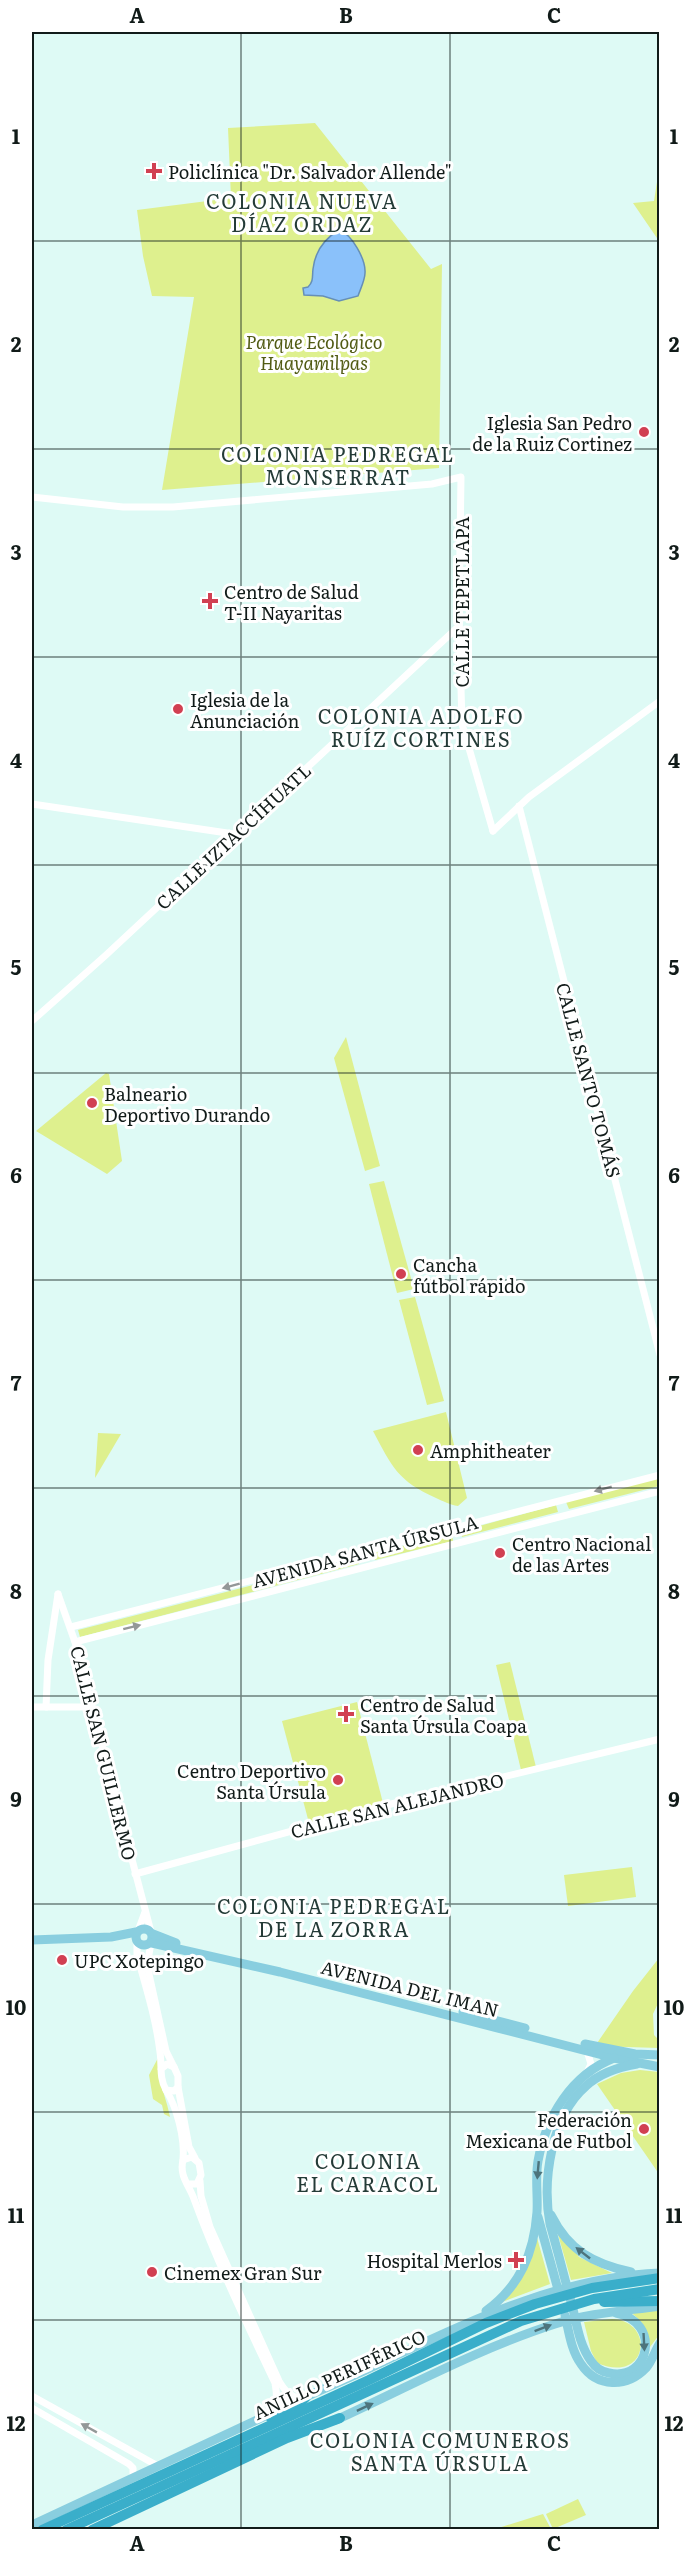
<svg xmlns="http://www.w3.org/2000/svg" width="691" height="2561" font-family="Literata,serif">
<rect width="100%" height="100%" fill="#defaf5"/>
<g fill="#def08e">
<polygon points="315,123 431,269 442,264 439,468 162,490 194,297 152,296 143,256 137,210 231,198 228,128"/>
<polygon points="659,169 659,241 633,203 654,201"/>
<polygon points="346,1037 380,1166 365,1171 334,1058"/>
<polygon points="106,1073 109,1074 122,1161 107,1174 36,1131"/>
<polygon points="384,1181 414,1289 397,1293 369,1184"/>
<polygon points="415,1297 444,1401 427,1405 399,1300"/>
<path d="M446 1412 467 1498 458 1506C450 1505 443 1501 436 1498 398 1481 392 1467 373 1431Z"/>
<polygon points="98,1433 121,1434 95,1478"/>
<polygon points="659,1478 659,1486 569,1509 566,1502"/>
<polygon points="556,1505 558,1512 462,1537 461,1531"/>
<polygon points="452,1534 453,1541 375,1560 373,1553"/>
<polygon points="358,1558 359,1564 80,1637 78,1630"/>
<polygon points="510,1662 536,1767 521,1770 496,1665"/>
<polygon points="357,1702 383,1803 309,1823 282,1721"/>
<polygon points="632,1867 636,1897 568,1906 564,1875"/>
<polygon points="659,1958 659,2001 653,2014 654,2035 659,2040 659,2048 595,2046 633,1991"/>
<path d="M158 2058C157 2081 166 2095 170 2117L164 2114 162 2105 153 2099 149 2075Z"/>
<polygon points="640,2070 659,2072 659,2174 597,2084 621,2073"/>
<polygon points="555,2224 579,2257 612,2273 571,2280"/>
<path d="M536 2234 550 2284 502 2302C521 2284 534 2261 536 2234Z"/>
<path d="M659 2310V2335L650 2347C648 2331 643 2321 630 2312Z"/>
<path d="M612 2319C656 2321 648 2385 597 2363L591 2351 584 2322Z"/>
<polygon points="578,2499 586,2515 553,2529 546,2514"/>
<polygon points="543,2514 551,2529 495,2529"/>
</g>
<path fill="#8ac1fa" stroke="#668fb6" stroke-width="1.5" d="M339 230C352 234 366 260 365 273 365 280 360 290 358 296L339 301 323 296 304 295 303 288 308 287C314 281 312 276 313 269 315 251 324 239 339 230Z"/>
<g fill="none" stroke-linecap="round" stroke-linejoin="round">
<g stroke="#fff" stroke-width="7">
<polyline points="32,497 123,507 173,507 432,484 461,477 459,616 462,724 493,831"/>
<polyline points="32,804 234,834"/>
<polyline points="519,806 660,1355"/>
<polyline points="493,831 529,797 660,701"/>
<polyline points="32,1021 106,955 459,626"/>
<polyline points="58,1594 75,1642 151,1932"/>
<polyline points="71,1627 660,1475"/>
<polyline points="75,1642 660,1491"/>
<polyline points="32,1707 92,1707"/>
<polyline points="46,1707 48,1660 58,1594"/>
<polyline points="135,1874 387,1805 660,1739"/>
<polyline points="138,1931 145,1912"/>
<path d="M137 1943V1955C146 1987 156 2019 160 2052 162 2065 159 2078 166 2090L174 2091 178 2087V2076L174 2067 167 2064 161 2069"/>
<polyline points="151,1943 147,1965 166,2051 174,2067"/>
<polyline points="586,2074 591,2064 587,2051"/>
<polyline points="178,2087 189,2147 195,2158"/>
<path d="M166 2090C177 2108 185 2138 183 2160"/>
<path d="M200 2181 201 2196 210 2227 279 2381C285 2391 290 2397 302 2399"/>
<path d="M188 2184H197L201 2175 199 2163 192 2157 183 2160C179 2176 189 2185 194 2199 217 2262 246 2322 275 2383 277 2394 278 2405 270 2413"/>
<polyline points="32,2396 158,2466"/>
<polyline points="32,2408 129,2464 133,2468 133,2478"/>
</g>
<g stroke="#89cedf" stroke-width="9">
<circle cx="144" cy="1937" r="8"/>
<polyline points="153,1934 176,1943"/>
<polyline points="32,1940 111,1937 136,1932"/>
<polyline points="152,1943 280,1972 614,2058 660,2067"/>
<polyline points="463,2012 525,2028"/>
<polyline points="585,2044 635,2054 660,2055"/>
<path d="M551 2215C569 2251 594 2264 631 2272"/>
<polyline points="538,2217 559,2293"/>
<path d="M486 2311C520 2286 534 2253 537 2212 538 2195 535 2178 538 2161 546 2117 571 2075 614 2058"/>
<path d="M616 2313C662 2322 650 2382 609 2373 602 2372 595 2367 591 2361 580 2346 577 2326 573 2309 565 2280 558 2252 550 2224 542 2181 551 2116 586 2086 600 2073 619 2067 637 2064"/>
<path d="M565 2315C569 2332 571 2350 581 2364 597 2388 627 2388 646 2368 652 2361 655 2351 660 2343"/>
<path d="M299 2400C330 2386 361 2373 391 2358 477 2318 563 2277 660 2273"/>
<path d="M336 2420C408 2387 480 2348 555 2324 589 2313 625 2311 660 2306"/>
<polyline points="32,2525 276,2411"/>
</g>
<g stroke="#3aaeca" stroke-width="10">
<polyline points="604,2302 660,2301"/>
<polyline points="270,2417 301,2402 306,2397"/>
<polyline points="42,2530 369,2380 486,2323 535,2304 592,2288 660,2278"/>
<polyline points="66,2530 521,2321 594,2299 660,2289"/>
<polyline points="92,2530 287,2438 340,2418"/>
</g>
</g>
<defs><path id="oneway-solid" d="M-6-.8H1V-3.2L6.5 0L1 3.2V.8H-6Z" transform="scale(1.5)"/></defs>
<g fill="#949898">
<use href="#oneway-solid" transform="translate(603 1489) rotate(165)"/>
<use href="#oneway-solid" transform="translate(231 1586) rotate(165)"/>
<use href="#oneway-solid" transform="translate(132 1627) rotate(-14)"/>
<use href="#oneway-solid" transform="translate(89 2428) rotate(-151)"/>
</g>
<g fill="#4d747c">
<use href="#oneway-solid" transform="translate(538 2170) rotate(95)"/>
<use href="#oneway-solid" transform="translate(583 2253) rotate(-142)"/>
<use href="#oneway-solid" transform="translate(543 2328) rotate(-21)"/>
<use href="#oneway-solid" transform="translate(644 2342) rotate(87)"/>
<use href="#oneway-solid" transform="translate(365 2407) rotate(-25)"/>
</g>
<path fill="none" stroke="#111b19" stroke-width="1.5" stroke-opacity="0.55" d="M241 32V2530M450 32V2530M32 241H660M32 449H660M32 657H660M32 865H660M32 1073H660M32 1280H660M32 1488H660M32 1696H660M32 1904H660M32 2112H660M32 2320H660"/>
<g fill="#d14052" stroke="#fff" stroke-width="2">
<path d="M151 162h6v6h6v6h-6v6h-6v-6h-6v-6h6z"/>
<circle cx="644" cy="432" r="6"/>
<path d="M207 592h6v6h6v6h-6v6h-6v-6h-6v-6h6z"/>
<circle cx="178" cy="709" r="6"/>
<circle cx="92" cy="1103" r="6"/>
<circle cx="401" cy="1274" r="6"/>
<circle cx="418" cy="1450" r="6"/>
<circle cx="500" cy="1553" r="6"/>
<path d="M343 1705h6v6h6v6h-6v6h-6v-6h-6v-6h6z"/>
<circle cx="338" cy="1780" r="6"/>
<circle cx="62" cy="1960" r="6"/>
<circle cx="644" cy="2129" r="6"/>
<path d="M513 2251h6v6h6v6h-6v6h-6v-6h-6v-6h6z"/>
<circle cx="152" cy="2272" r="6"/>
</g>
<g text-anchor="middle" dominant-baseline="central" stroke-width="6" stroke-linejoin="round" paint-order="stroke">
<g font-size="18" fill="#111b19" stroke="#fff" text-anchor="start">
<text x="168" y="171">Policlínica "Dr. Salvador Allende"</text>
<text x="632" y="422" text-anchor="end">Iglesia San Pedro<tspan x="632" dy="21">de la Ruiz Cortinez</tspan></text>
<text x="224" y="591">Centro de Salud<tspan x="224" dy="21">T-II Nayaritas</tspan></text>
<text x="190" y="699">Iglesia de la<tspan x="190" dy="21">Anunciación</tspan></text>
<text x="104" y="1093">Balneario<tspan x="104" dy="21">Deportivo Durando</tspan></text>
<text x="413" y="1264">Cancha<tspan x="413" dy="21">fútbol rápido</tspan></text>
<text x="430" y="1450">Amphitheater</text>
<text x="512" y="1543">Centro Nacional<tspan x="512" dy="21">de las Artes</tspan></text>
<text x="360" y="1704">Centro de Salud<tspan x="360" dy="21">Santa Úrsula Coapa</tspan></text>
<text x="326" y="1770" text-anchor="end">Centro Deportivo<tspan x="326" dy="21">Santa Úrsula</tspan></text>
<text x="74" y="1960">UPC Xotepingo</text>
<text x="632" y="2119" text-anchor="end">Federación<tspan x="632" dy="21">Mexicana de Futbol</tspan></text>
<text x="502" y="2260" text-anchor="end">Hospital Merlos</text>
<text x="164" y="2272">Cinemex Gran Sur</text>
</g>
<g font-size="18" font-style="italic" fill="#515b14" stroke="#fff">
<text x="314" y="341">Parque Ecológico<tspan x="314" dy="21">Huayamilpas</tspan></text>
</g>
<g font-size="18" fill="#111b19" stroke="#fff">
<text transform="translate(461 602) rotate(-90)">CALLE TEPETLAPA</text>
<text transform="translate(233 836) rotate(-43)">CALLE IZTACCÍHUATL</text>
<text transform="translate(589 1080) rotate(75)">CALLE SANTO TOMÁS</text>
<text transform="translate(365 1551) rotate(-15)">AVENIDA SANTA ÚRSULA</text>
<text transform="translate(104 1753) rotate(76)">CALLE SAN GUILLERMO</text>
<text transform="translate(397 1805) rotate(-14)">CALLE SAN ALEJANDRO</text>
<text transform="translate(410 1988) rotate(14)">AVENIDA DEL IMAN</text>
<text transform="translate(339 2374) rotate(-25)">ANILLO PERIFÉRICO</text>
</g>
<g font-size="20" letter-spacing="1.5" fill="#243b37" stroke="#fff">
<text x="302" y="200">COLONIA NUEVA<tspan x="302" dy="23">DÍAZ ORDAZ</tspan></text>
<text x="338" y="453">COLONIA PEDREGAL<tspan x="338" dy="23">MONSERRAT</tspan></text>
<text x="421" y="715">COLONIA ADOLFO<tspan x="421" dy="23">RUÍZ CORTINES</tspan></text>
<text x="334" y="1905">COLONIA PEDREGAL<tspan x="334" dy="23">DE LA ZORRA</tspan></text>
<text x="368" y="2160">COLONIA<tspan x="368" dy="23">EL CARACOL</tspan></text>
<text x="440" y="2439">COLONIA COMUNEROS<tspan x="440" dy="23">SANTA ÚRSULA</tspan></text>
</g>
</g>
<rect width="691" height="2561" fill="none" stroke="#ffffff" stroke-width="66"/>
<rect x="33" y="33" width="625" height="2495" fill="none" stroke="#111b19" stroke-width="2"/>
<g font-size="20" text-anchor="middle" font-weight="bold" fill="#111b19">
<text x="137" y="23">A</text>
<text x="346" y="23">B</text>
<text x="554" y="23">C</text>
<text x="16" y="144">1</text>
<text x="674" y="144">1</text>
<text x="16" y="352">2</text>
<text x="674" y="352">2</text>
<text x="16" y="560">3</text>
<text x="674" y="560">3</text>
<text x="16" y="768">4</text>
<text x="674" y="768">4</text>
<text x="16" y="975">5</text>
<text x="674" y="975">5</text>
<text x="16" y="1183">6</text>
<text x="674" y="1183">6</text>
<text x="16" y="1391">7</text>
<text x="674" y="1391">7</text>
<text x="16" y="1599">8</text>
<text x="674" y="1599">8</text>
<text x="16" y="1807">9</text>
<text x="674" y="1807">9</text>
<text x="16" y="2015">10</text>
<text x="674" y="2015">10</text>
<text x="16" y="2223">11</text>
<text x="674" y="2223">11</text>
<text x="16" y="2431">12</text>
<text x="674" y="2431">12</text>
<text x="137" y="2551">A</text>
<text x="346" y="2551">B</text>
<text x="554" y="2551">C</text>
</g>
</svg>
